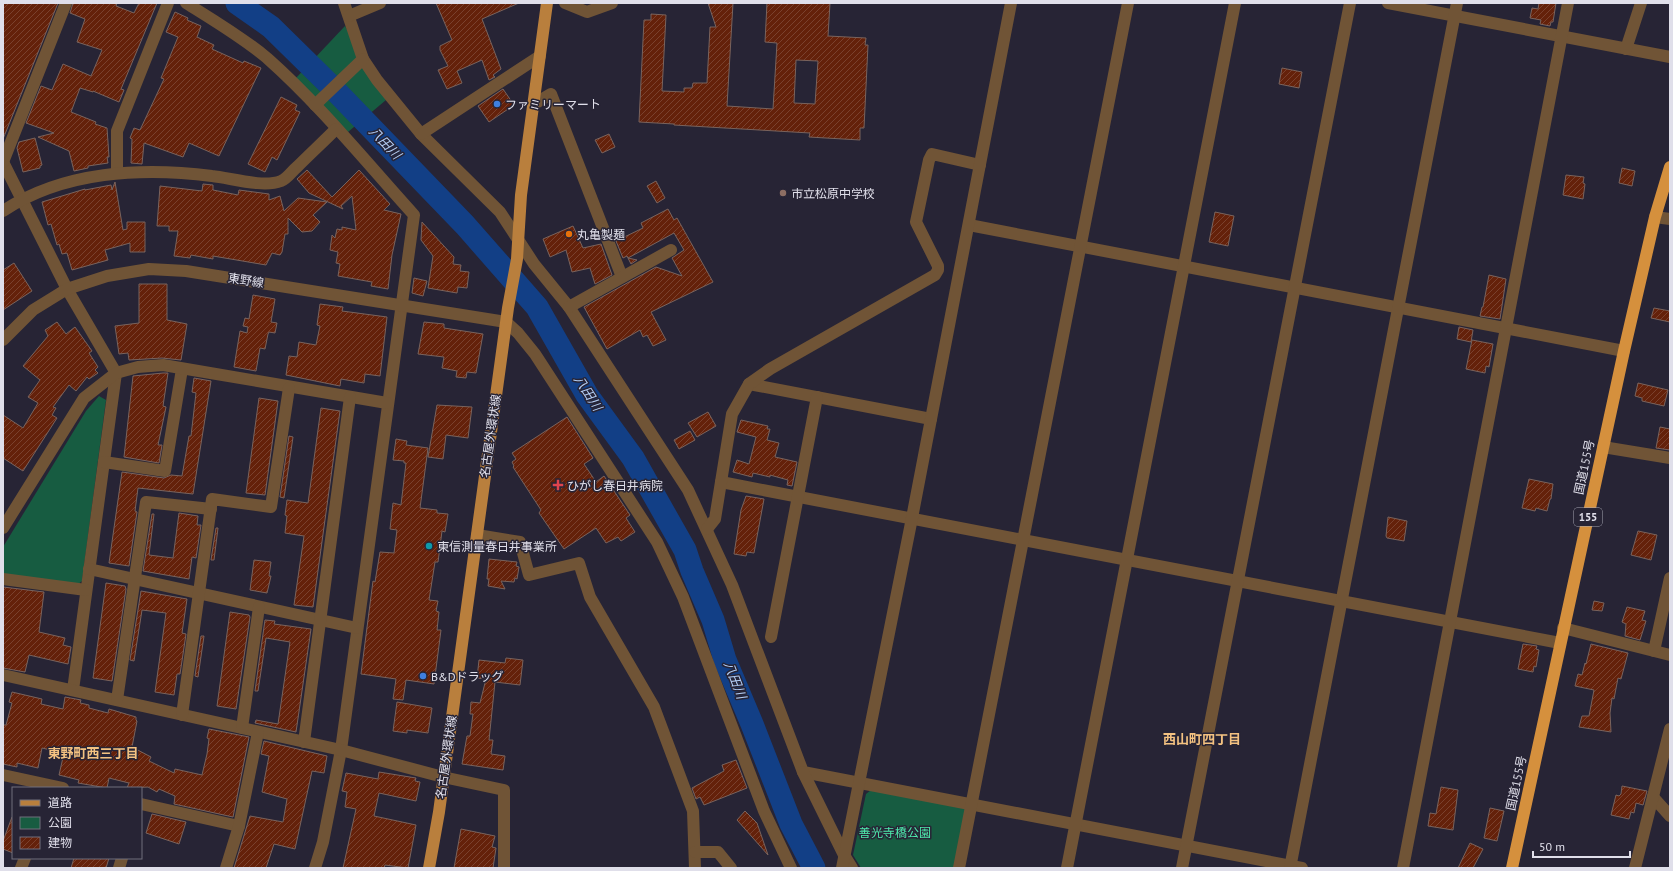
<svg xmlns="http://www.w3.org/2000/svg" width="1673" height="871" font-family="'PT Sans','Noto Sans JP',sans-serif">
<defs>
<pattern id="building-hatch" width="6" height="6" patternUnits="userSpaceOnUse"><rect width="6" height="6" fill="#64210a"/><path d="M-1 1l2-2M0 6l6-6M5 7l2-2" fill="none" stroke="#7a412e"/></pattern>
</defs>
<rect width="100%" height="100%" fill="#272435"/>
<g fill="#175c41">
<polygon points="345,26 386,100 348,132 296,78"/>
<polygon points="99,396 106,400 82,581 77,585 3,575 3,547 86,411"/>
<polygon points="871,790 969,809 957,868 861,868 853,855 866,794"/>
</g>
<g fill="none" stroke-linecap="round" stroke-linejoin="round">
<polyline stroke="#123f86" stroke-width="23" points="237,3 271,27 329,84 465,225 537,307 587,395 633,458 685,550 692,571 713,620 725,660 752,724 791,824 814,868"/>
</g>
<g fill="url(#building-hatch)" stroke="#79635d" fill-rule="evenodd">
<polygon points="3,3 58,3 3,139"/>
<polygon points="73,3 117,3 116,6 134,13 139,3 157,3 121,89 124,90 119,102 93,91 93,92 80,88 71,112 96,122 95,124 107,128 109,157 107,157 108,163 88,166 88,168 74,171 69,151 38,137 54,133 26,123 41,86 52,90 63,64 91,76 102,50 77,42 85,19 70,13"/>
<polygon points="436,3 519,3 482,19 501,69 493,75 495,77 489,80 482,60 457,71 462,83 447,89 438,70 448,66 440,50 440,46 452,40"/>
<path d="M708 3H733L727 106 773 109 777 43 765 42 767 3H830L828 36 866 38 865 45H868L864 128H860V140L809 137 810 133 674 125V124L639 122 644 20H651V14L666 15 662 91 684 92V88H692L693 83H707L710 27H716ZM796 60 818 61 815 104 794 103Z"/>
<polygon points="1539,3 1556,3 1553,22 1551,22 1550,26 1540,24 1541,20 1530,18 1532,8 1538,9"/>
<polygon points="175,12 188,18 187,20 201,26 197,37 214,45 212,49 243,63 244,61 261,68 219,156 189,143 183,157 144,143 142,164 131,163 132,139 130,138 134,128 140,130 164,79 161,78 178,37 166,32"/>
<polygon points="1282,68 1302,72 1299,88 1279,84"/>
<polygon points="503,89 514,105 489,122 478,106"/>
<polygon points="281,97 297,105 295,110 300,112 277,160 272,157 265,172 248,164"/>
<polygon points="609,134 615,147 602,153 595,140"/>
<polygon points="35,138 42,165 40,166 40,168 23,172 17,148 19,142"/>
<polygon points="1622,168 1635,171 1632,186 1619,183"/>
<polygon points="307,170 332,197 359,170 390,204 384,210 401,214 392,255 388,289 371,286 372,282 338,276 340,264 336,263 338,252 330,250 332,235 335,238 337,229 342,230 342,227 356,230 352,196 341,206 343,209 309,193 297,179"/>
<polygon points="1566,175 1584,177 1583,183 1585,184 1583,199 1563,195"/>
<polygon points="656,181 665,198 657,203 647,186"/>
<polygon points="115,182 123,230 127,229 127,222 145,222 145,252 130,252 130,243 105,250 108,260 72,270 67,253 62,254 59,244 57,245 51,224 48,225 42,202 85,189 85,190 111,185 112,190"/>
<polygon points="203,184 213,185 213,190 238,195 239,190 269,194 269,200 280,196 284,211 298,198 327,202 313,215 320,222 312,231 302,232 288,218 288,234 285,234 282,252 280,255 272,253 266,265 213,256 213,259 191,255 190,258 174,256 178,231 169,231 169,226 157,226 160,186 202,191"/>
<polygon points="668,209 674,220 677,218 713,282 651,312 666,340 653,346 647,335 643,337 640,330 607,349 584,307 656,267 682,276 672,258 684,250 674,233 628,258 637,260 631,264 627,256 623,258 616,241 643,228 641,223"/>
<polygon points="1215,212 1234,216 1228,246 1209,242"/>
<polygon points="422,222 454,257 453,264 461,265 460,271 469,272 467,288 458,287 457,293 428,288 433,256 421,240"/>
<polygon points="573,226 583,248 601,244 612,275 595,284 590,268 572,272 566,250 550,257 543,239"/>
<polygon points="14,263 32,291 3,310 3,270"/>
<polygon points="1489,275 1506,279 1500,319 1480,316 1482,307 1483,307"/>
<polygon points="414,278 427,281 423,296 412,293"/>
<polygon points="139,284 167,284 167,320 187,324 181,360 162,358 129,360 128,353 119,354 115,326 139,323"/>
<polygon points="253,295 275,299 271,322 277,323 275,333 269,332 268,334 265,349 260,348 256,371 234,367 240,331 247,333 248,327 243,326 245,318 249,319"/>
<polygon points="320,304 343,307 342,311 387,317 380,376 365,374 364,383 341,379 340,386 286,375 289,356 297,357 299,342 316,345 320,326 317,325"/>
<polygon points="1654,308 1670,311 1670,322 1651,318"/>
<polygon points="57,322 66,334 75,327 92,351 89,353 98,367 95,370 98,373 89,379 87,377 76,391 69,385 53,407 56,408 52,415 57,418 23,471 3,458 3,415 23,428 38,403 28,397 40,380 23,366 48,336 45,330"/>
<polygon points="424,322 444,324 444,328 483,334 476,373 467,372 466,378 456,377 457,371 442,368 444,357 418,354"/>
<polygon points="1459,327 1473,330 1471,342 1457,339"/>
<polygon points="1472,340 1493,344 1489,367 1486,366 1485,373 1466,369"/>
<polygon points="163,373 168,373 163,406 166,407 158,445 162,445 159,463 124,457 133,376"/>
<polygon points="194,378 211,381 193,494 138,488 135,511 137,512 129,566 109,563 122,472 164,478 171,475 182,476 189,436 191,436 196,393 192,392"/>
<polygon points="1638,383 1668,390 1664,406 1642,401 1642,398 1635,396"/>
<polygon points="259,398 278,401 265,495 246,493"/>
<polygon points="437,405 472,407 468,438 446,435 443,459 428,457"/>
<polygon points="321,408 340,411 313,607 294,605 304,536 285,533 287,516 285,515 287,500 308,503"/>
<polygon points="708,412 716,426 697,437 688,423"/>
<polygon points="567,417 593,458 584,464 596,482 604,476 630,515 626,518 635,532 621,541 618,537 606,543 596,528 564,549 539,513 541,510 513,467 514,466 512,462 516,459 512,453"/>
<polygon points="741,420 768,426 767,429 770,429 767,440 779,443 775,457 797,462 792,486 787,485 788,480 770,475 770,477 753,473 752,477 733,472 737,460 749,464 756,437 737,432"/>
<polygon points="1660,427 1670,429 1670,450 1656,448"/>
<polygon points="690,431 695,440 679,449 674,440"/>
<polygon points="289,436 293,437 284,498 280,497"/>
<polygon points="396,439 407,441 406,445 428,448 420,508 437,510 437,513 448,514 445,532 442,531 438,562 435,562 429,600 438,601 436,611 439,612 437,630 441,630 434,684 406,680 403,700 393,699 396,679 361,674 373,581 375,582 380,552 394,553 397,530 390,529 393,503 401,505 406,463 404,463 404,461 393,460"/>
<polygon points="1529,479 1553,484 1551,499 1550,499 1547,511 1536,508 1535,511 1522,508"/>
<polygon points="746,496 764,499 754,553 747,552 746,556 734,554 741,510"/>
<polygon points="179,513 198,516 197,525 201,525 196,558 192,557 189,579 143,571 152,514 154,514 149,555 173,558"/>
<polygon points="1388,517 1407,521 1404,541 1387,538 1386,536"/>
<polygon points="216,528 218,528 214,560 211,560"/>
<polygon points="1638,531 1657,535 1651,560 1631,555"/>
<polygon points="489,559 517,562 516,566 519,567 517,579 515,578 514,582 501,581 505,589 488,586 489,579 487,579"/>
<polygon points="254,560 271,562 269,576 271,576 267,593 250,590"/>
<polygon points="106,583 125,586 126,589 112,681 93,678"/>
<polygon points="3,587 44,592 39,632 65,638 63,645 71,647 68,664 29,655 25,672 3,668"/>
<polygon points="141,591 187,599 182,633 186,634 180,674 177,674 174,695 155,692 166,613 142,610 134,661 130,660"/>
<polygon points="1594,601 1604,603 1602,611 1592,610"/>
<polygon points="1627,607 1645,611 1642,620 1646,621 1640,640 1625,636 1626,624 1622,622"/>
<polygon points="230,612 249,615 250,617 236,709 217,706"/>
<polygon points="265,620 275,621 274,624 311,629 296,732 255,723 256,720 278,724 290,642 266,638 258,691 255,691"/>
<polygon points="201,636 204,636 198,677 195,676"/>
<polygon points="1523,644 1537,646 1536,649 1539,650 1536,667 1534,666 1533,672 1518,669"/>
<polygon points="1591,644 1628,653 1621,679 1618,678 1614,699 1612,698 1610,713 1611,732 1579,727 1582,716 1589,716 1594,690 1575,686 1578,674 1582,675 1585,663 1586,664"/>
<polygon points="506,658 523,660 520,685 495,682 489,740 493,740 491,754 505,756 503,770 462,764 467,736 470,736 473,714 470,714 471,702 480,703 486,679 477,678 479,660 505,663"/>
<polygon points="12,692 42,699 41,704 63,709 65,697 81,700 80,703 89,705 89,708 108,713 109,709 136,717 136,720 137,721 132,747 151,757 149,761 174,773 175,769 202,775 207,754 209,739 207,738 209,729 249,737 233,817 174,804 175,796 159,789 157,792 148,787 127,788 129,783 109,778 107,788 78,783 79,780 59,775 64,753 42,748 38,768 17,763 17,767 3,764 3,725 6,725 12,703 9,702"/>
<polygon points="397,702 432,708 428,733 407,730 407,733 393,731"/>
<polygon points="264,741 327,756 324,773 312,771 295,849 274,844 266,868 234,868 250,816 283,822 287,799 262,792 269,756 261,754"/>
<polygon points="736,760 747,788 704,805 700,797 696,799 692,788 724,771 722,765"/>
<polygon points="379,772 416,778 415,781 420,782 416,801 379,793 374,816 416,825 408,868 385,865 384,868 343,868 356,809 345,807 347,792 342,791 346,773 378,779"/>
<polygon points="1622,786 1647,791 1643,805 1636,803 1634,813 1631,812 1629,819 1611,815 1616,795 1619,796 1621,794"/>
<polygon points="1441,787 1458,790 1453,830 1428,826 1430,813 1436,814"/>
<polygon points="1490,808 1504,811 1497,841 1484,838"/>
<polygon points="745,811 757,823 768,855 737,820"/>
<polygon points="152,814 186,822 179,844 146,833"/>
<polygon points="12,817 13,817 13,853 3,849 3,841"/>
<polygon points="461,829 495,836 492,847 496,848 493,868 454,868"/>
<polygon points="1470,843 1483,849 1473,868 1458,868"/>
<polygon points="74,858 109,858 106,868 71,868"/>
</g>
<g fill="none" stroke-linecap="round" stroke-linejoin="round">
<g stroke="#705436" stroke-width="12">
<path d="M186 3C213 20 242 37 267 58 320 105 366 162 414 215L341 750 323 842 315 868"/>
<polyline points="344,3 363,59 377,80 421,134 500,212 534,264 569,307 688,490 732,585 803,772 1302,868"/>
<polyline points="565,3 587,12 612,3"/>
<polyline points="1388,3 1670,57"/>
<polyline points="349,16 380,3"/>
<polyline points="1626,49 1641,3"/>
<polyline points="534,104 551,94 622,277"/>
<polyline points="315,105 363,59"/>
<polyline points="421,134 540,56"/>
<polyline points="3,162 67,289 116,373 73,690"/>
<polyline points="3,162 66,3"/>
<polyline points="117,173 117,131 168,3"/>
<path d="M3 211C63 171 142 167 212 176 231 178 263 188 281 181 287 179 292 171 297 167 310 154 323 142 336 129"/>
<polyline points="1655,217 1670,219"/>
<polyline points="969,225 1624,351"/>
<polyline points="569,307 671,250"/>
<polyline points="3,340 33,310 67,289 107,276 149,269 186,271 506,322 518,333 535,354 657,542 683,597 764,811 791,868"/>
<polyline points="749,384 931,419"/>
<polyline points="1603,447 1670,458"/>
<polyline points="104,462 165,471 182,369"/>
<polyline points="721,482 1560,643"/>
<polyline points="3,528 84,398 116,373 138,367 163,365 387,403"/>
<polyline points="707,529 715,519 732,414 749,384 770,369 935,275 938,270 938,266 916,222 929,160 932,154 980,165"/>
<polyline points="477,535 520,542 529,575 579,563 590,597 654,707 693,811 695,868"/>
<polyline points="89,569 357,628"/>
<polyline points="3,579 86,590"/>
<polyline points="1563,628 1670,655"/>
<polyline points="771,637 817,397"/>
<polyline points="1654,651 1670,578"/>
<polyline points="3,675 341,750 443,777 504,790 504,868"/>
<polyline points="117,700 146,502 211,509"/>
<polyline points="182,715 212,499 271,507 289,388"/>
<polyline points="242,728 259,607"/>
<polyline points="304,742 350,397"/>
<polyline points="803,772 844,855 852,868"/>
<polyline points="3,775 63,788"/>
<polyline points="1653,797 1670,816"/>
<polyline points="141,804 239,826"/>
<polyline points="695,852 718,852 731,868"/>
<polyline points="21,868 25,858"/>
<polyline points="119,868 122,858"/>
<polyline points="226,868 239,826 258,732"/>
<polyline points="842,868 912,518 1011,3"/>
<polyline points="959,868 1128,3"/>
<polyline points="1067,868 1235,3"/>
<polyline points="1182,868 1350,3"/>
<polyline points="1290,868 1457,3"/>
<polyline points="1403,868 1568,3"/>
<polyline points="1635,868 1670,729"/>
</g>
<polyline stroke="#b97f3d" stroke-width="12" points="429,868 439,812 508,308 517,259 521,195 547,3"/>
<polyline stroke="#d5903d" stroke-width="12" points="1512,868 1624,351 1655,217 1670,167"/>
</g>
<g fill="#3f7fe0" stroke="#272435" stroke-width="1.5">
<circle cx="497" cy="104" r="4"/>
<circle cx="423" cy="676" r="4"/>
</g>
<circle fill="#8d6e63" stroke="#272435" stroke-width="1.5" cx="783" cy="193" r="4"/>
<circle fill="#e8710a" stroke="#272435" stroke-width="1.5" cx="569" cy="234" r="4"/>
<path fill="#e0444e" stroke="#272435" stroke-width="1.5" d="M556 479h4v4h4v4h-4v4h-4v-4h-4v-4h4z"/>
<circle fill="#0f9aa8" stroke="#272435" stroke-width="1.5" cx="429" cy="546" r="4"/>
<g text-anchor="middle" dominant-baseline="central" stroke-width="3" stroke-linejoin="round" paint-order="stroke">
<rect fill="#272435" stroke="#a8a7b4" stroke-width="1" x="1574" y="508" width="28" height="18" rx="3"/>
<g font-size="11" font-weight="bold" fill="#e0dfea">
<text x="1588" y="517">155</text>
</g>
<g font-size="12" fill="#e0dfea" stroke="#272435" text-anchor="start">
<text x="505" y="104">ファミリーマート</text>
<text x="791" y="193">市立松原中学校</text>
<text x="577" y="234">丸亀製麺</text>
<text x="567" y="485">ひがし春日井病院</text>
<text x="437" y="546">東信測量春日井事業所</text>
<text x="431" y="676">B&amp;Dドラッグ</text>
</g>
<g font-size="12" fill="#e0dfea" stroke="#272435">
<text transform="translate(246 280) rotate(9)">東野線</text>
<text transform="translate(490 436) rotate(-82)">名古屋外環状線</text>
<text transform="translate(1584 467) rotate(-78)">国道155号</text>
<text transform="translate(446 757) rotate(-82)">名古屋外環状線</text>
<text transform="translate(1516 783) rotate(-78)">国道155号</text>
</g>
<g font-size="12" fill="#4eebad" stroke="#272435">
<text x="895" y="832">善光寺橋公園</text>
</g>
<g font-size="13" font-style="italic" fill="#b2ccf4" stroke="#272435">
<text transform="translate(385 143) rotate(46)">八田川</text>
<text transform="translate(588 393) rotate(57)">八田川</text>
<text transform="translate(735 680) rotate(69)">八田川</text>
</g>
<g font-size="13" font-weight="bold" fill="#f4c281" stroke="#272435">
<text x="1202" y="739">西山町四丁目</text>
<text x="93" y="753">東野町西三丁目</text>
</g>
</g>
<rect width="1673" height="871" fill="none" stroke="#e0dfea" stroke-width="8"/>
<rect x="12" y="787" width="130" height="72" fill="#272435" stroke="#716f7d"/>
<rect x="20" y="800" width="20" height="6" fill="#b97f3d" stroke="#716f7d"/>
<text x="48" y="807" font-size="12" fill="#e0dfea">道路</text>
<rect x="20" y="817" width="20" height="12" fill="#175c41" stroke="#716f7d"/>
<text x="48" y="827" font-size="12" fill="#e0dfea">公園</text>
<rect x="20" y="837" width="20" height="12" fill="url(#building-hatch)" stroke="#716f7d"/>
<text x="48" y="847" font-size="12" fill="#e0dfea">建物</text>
<path d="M1533 851v6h97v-6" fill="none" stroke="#e0dfea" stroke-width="2"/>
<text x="1539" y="851" font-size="12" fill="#e0dfea" stroke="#272435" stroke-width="3" paint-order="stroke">50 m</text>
</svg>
